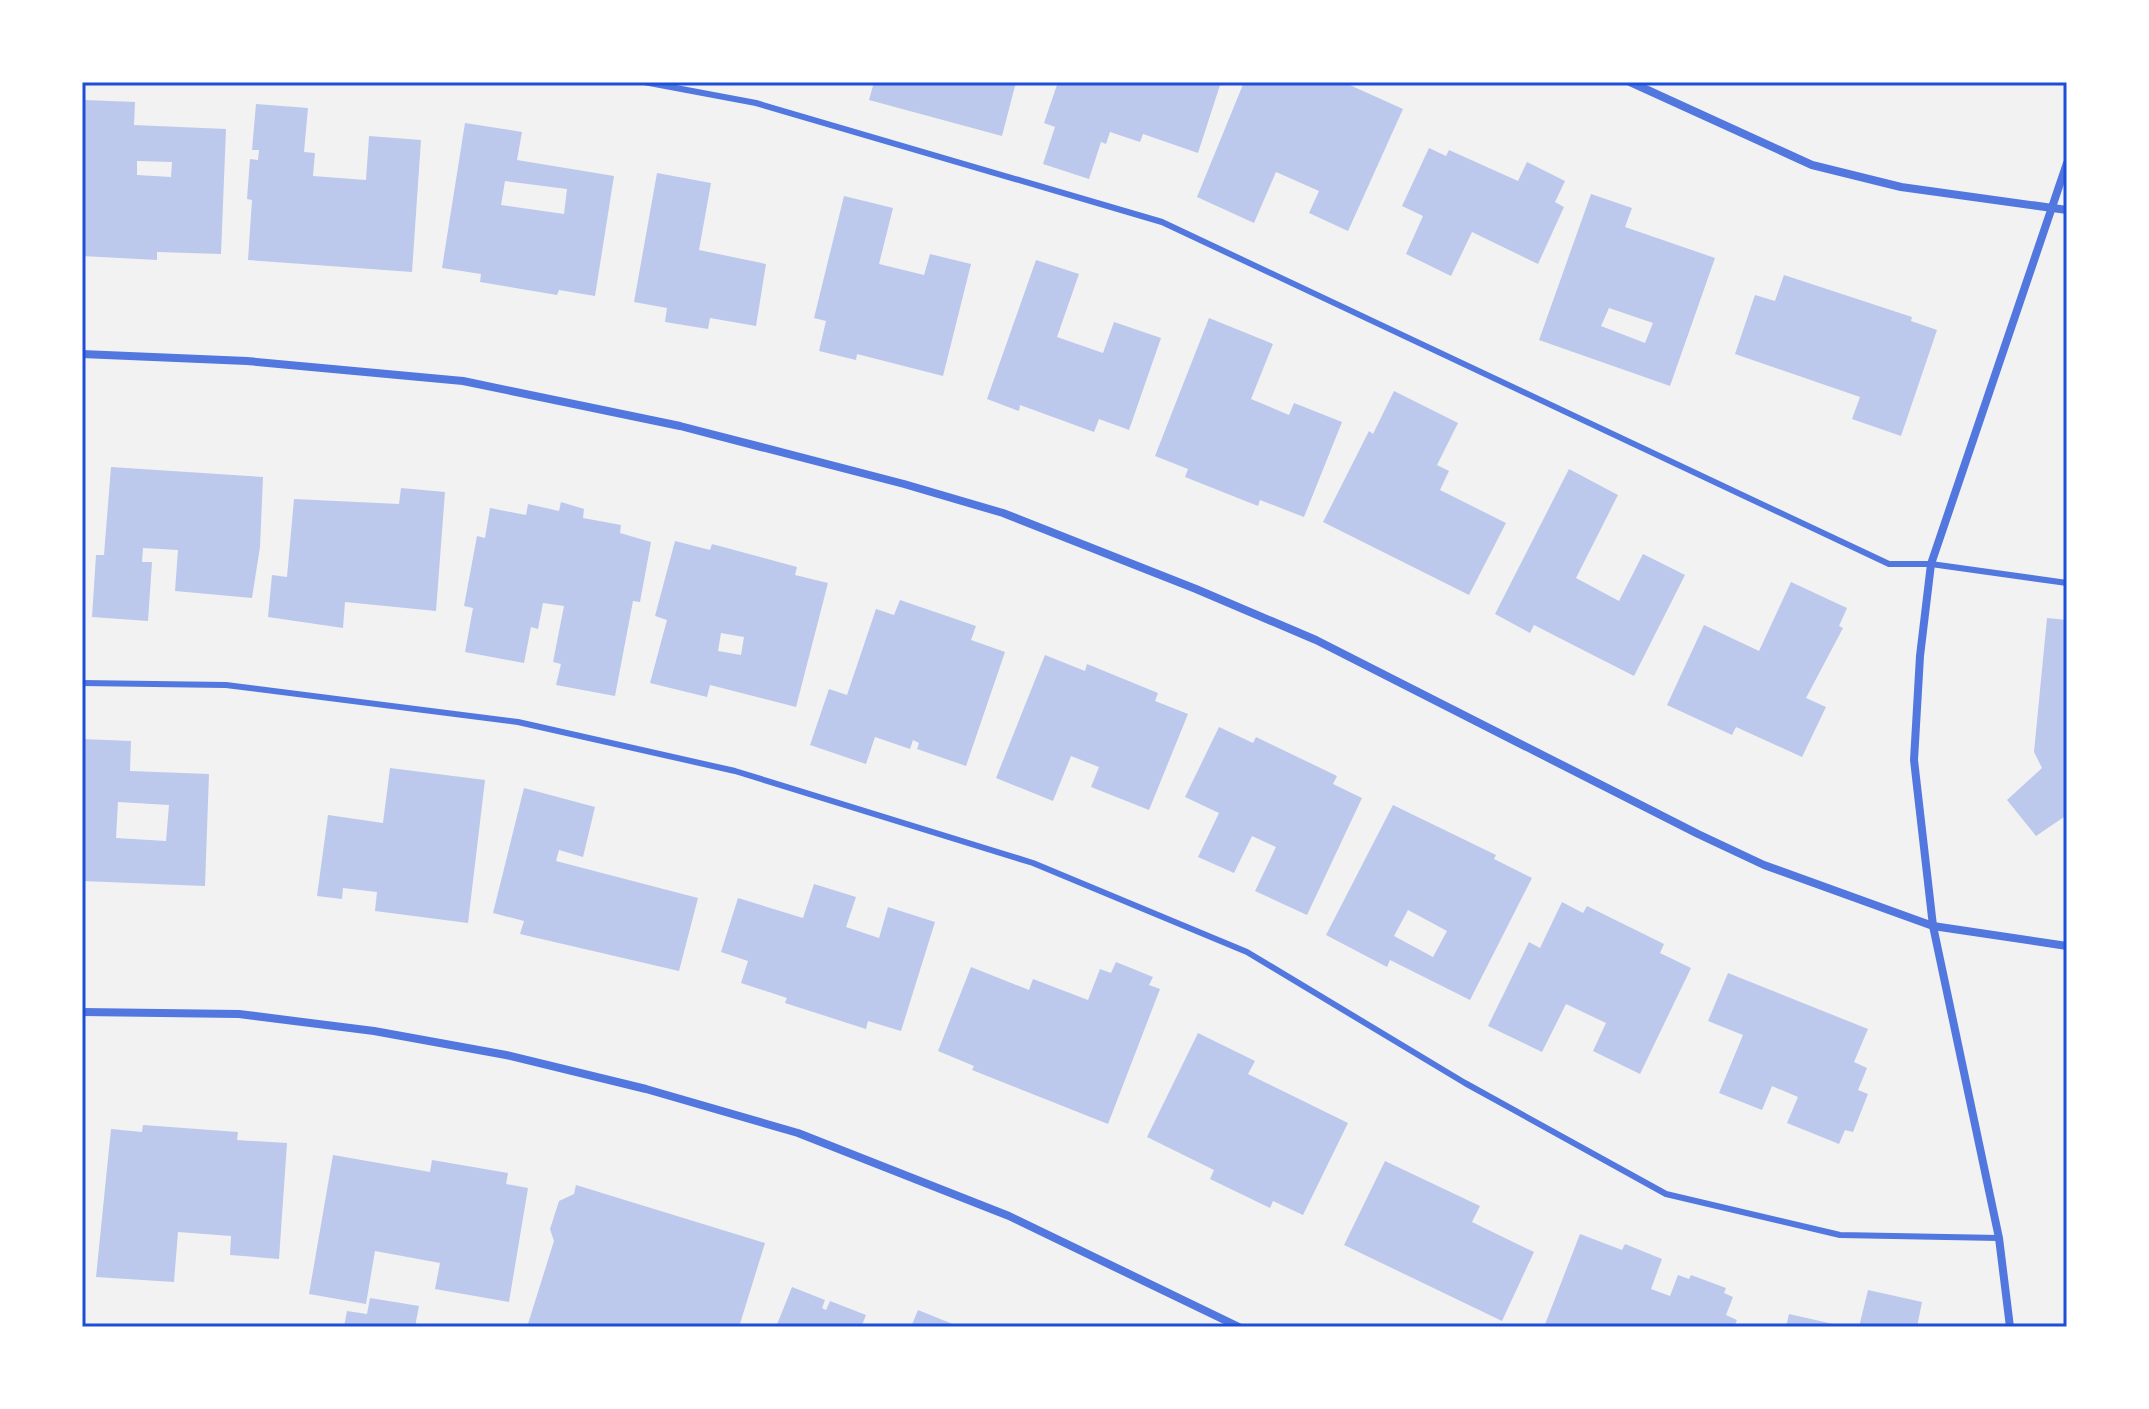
<svg xmlns="http://www.w3.org/2000/svg" width="2149" height="1409" font-family="'Varela Round',sans-serif">
<rect width="100%" height="100%" fill="#f2f2f2"/>
<g fill="#bdc9ec" fill-rule="evenodd">
<polygon points="874,82 1016,82 1002,136 869,100"/>
<polygon points="1058,82 1221,82 1198,153 1143,134 1140,142 1110,132 1106,144 1101,142 1089,179 1043,164 1055,127 1044,123"/>
<polygon points="1244,82 1298,82 1304,85 1306,82 1343,82 1403,109 1348,231 1309,213 1319,191 1276,172 1254,223 1197,197"/>
<path d="M85 100 135 102 134 125 226 129 221 254 157 252V260L82 256ZM137 161 172 162 171 177 137 175Z"/>
<polygon points="256,104 308,108 304,152 315,153 313,176 366,180 369,136 421,140 412,272 248,260 252,200 247,199 250,159 258,160 259,150 252,150"/>
<path d="M465 123 522 132 517 160 614 176 595 296 559 290 557 295 480 282 481 274 442 268ZM505 181 567 189 564 214 501 205Z"/>
<polygon points="1429,148 1446,156 1449,150 1518,181 1527,162 1565,181 1555,202 1564,207 1538,264 1472,232 1451,276 1406,254 1423,216 1402,206"/>
<polygon points="657,173 711,183 699,250 766,264 756,326 710,318 708,329 665,322 667,308 634,302"/>
<path d="M1591 194 1632 208 1625 227 1715 258 1670 386 1539 340ZM1609 308 1653 323 1645 343 1601 326Z"/>
<polygon points="844,196 893,208 879,264 924,275 930,254 971,264 943,376 857,354 856,360 819,351 826,321 814,318"/>
<polygon points="1036,260 1079,274 1057,337 1103,353 1114,322 1161,338 1129,430 1099,419 1094,432 1020,405 1019,411 987,399"/>
<polygon points="1784,275 1912,317 1911,321 1937,330 1901,436 1852,419 1860,397 1735,354 1755,295 1775,301"/>
<polygon points="1209,318 1273,344 1251,399 1289,415 1294,403 1342,422 1304,517 1260,500 1258,506 1185,477 1188,469 1155,456"/>
<polygon points="1394,391 1458,423 1437,465 1449,471 1440,490 1506,523 1469,595 1323,522 1369,431 1373,434"/>
<polygon points="111,467 263,477 260,547 252,598 175,591 178,550 143,548 142,562 152,562 148,621 92,617 96,555 104,555"/>
<polygon points="1569,469 1618,495 1576,578 1619,601 1643,554 1685,575 1634,676 1534,625 1530,633 1495,614"/>
<polygon points="401,488 445,492 436,611 345,602 343,628 268,617 272,575 287,577 294,499 399,504"/>
<polygon points="561,502 584,509 583,518 621,525 620,533 651,542 640,602 633,601 615,696 556,685 561,664 553,662 564,606 543,603 538,629 531,627 524,663 465,652 473,608 464,606 477,536 485,538 490,508 526,515 528,504 559,511"/>
<path d="M675 541 710 550 712 544 797 567 795 575 828 583 796 707 710 685 707 697 650 683 667 620 655 616ZM721 633 744 637 741 655 718 651Z"/>
<polygon points="1791,582 1847,608 1839,626 1843,628 1806,698 1826,707 1802,757 1736,727 1732,735 1667,705 1704,625 1759,651"/>
<polygon points="900,600 976,626 971,640 1005,652 966,766 917,749 919,743 913,740 910,749 875,737 866,764 810,745 829,689 847,695 876,609 894,615"/>
<polygon points="2047,618 2067,620 2067,817 2064,817 2036,836 2007,800 2042,768 2034,752"/>
<polygon points="1045,655 1085,671 1087,664 1158,693 1155,701 1188,714 1149,810 1091,787 1099,767 1071,756 1053,801 996,778"/>
<polygon points="1219,727 1253,743 1256,737 1337,776 1333,784 1362,798 1307,915 1255,891 1276,847 1252,836 1234,873 1198,857 1219,813 1185,797"/>
<path d="M82 739 131 741 130 771 209 774 205 886 82 881ZM118 802 169 805 166 841 116 838Z"/>
<polygon points="390,768 485,780 468,923 375,911 377,892 343,888 342,899 317,896 328,815 383,823"/>
<polygon points="524,788 595,807 583,857 559,850 556,861 698,898 679,971 520,934 524,921 493,913"/>
<path d="M1393 805 1496 855 1494 859 1532 878 1470 1000 1390 960 1387 967 1326 935ZM1408 910 1447 931 1433 957 1394 936Z"/>
<polygon points="814,884 856,897 846,927 879,938 888,907 935,922 901,1031 868,1021 866,1029 785,1003 787,998 741,983 748,961 721,952 738,898 803,918"/>
<polygon points="1562,902 1583,913 1587,906 1664,944 1660,953 1691,968 1640,1074 1593,1051 1606,1023 1566,1004 1542,1052 1488,1026 1529,942 1540,948"/>
<polygon points="1116,962 1153,977 1149,985 1160,989 1108,1124 972,1070 974,1066 938,1051 971,967 1029,990 1033,979 1088,1000 1100,969 1111,973"/>
<polygon points="1728,973 1868,1029 1854,1062 1867,1068 1858,1090 1868,1094 1853,1132 1845,1130 1839,1144 1787,1123 1798,1097 1772,1086 1762,1110 1719,1093 1743,1035 1708,1021"/>
<polygon points="1198,1033 1255,1061 1248,1074 1348,1123 1303,1215 1273,1201 1270,1208 1210,1179 1214,1170 1147,1137"/>
<polygon points="143,1125 238,1132 237,1140 287,1143 279,1259 230,1255 231,1236 178,1232 174,1282 96,1277 111,1129 142,1132"/>
<polygon points="333,1155 430,1172 432,1160 508,1173 506,1184 528,1188 509,1302 435,1289 440,1263 375,1251 366,1304 309,1294"/>
<polygon points="1385,1161 1480,1206 1472,1222 1534,1252 1502,1321 1344,1245"/>
<polygon points="576,1185 765,1243 739,1327 527,1327 554,1241 550,1229 559,1201 574,1194"/>
<polygon points="1580,1234 1622,1250 1625,1244 1662,1259 1651,1289 1670,1296 1678,1275 1689,1279 1691,1275 1726,1288 1724,1293 1733,1297 1726,1315 1737,1320 1734,1327 1544,1327"/>
<polygon points="792,1287 825,1300 822,1308 826,1310 830,1301 866,1315 862,1325 867,1327 776,1327"/>
<polygon points="1868,1290 1922,1302 1917,1327 1859,1327"/>
<polygon points="370,1298 419,1306 415,1327 344,1327 347,1311 367,1314"/>
<polygon points="918,1310 960,1327 911,1327"/>
<polygon points="1789,1314 1842,1326 1842,1327 1786,1327"/>
</g>
<g fill="none" stroke-linecap="round" stroke-linejoin="round">
<g stroke="#5277de" stroke-width="6">
<polyline points="644,82 756,103 1162,222 1889,564 1931,564 2067,583"/>
<polyline points="82,683 226,685 518,722 735,771 1033,863 1247,952 1465,1083 1666,1194 1840,1235 1999,1238"/>
</g>
<g stroke="#5277de" stroke-width="8">
<polyline points="1630,82 1812,165 1901,187 2067,210"/>
<polyline points="82,354 247,361 463,381 680,426 904,484 1003,513 1196,589 1316,640 1698,834 1764,865 1933,926 2067,946"/>
<polyline points="82,1012 239,1014 374,1031 506,1055 646,1089 798,1133 1009,1216 1239,1327"/>
<polyline points="2010,1327 1999,1238 1933,926 1914,760 1920,656 1931,564 2067,163"/>
</g>
</g>
<rect width="2149" height="1409" fill="none" stroke="#ffffff" stroke-width="168"/>
<rect x="84" y="84" width="1981" height="1241" fill="none" stroke="#1d4ed8" stroke-width="3"/>
</svg>
